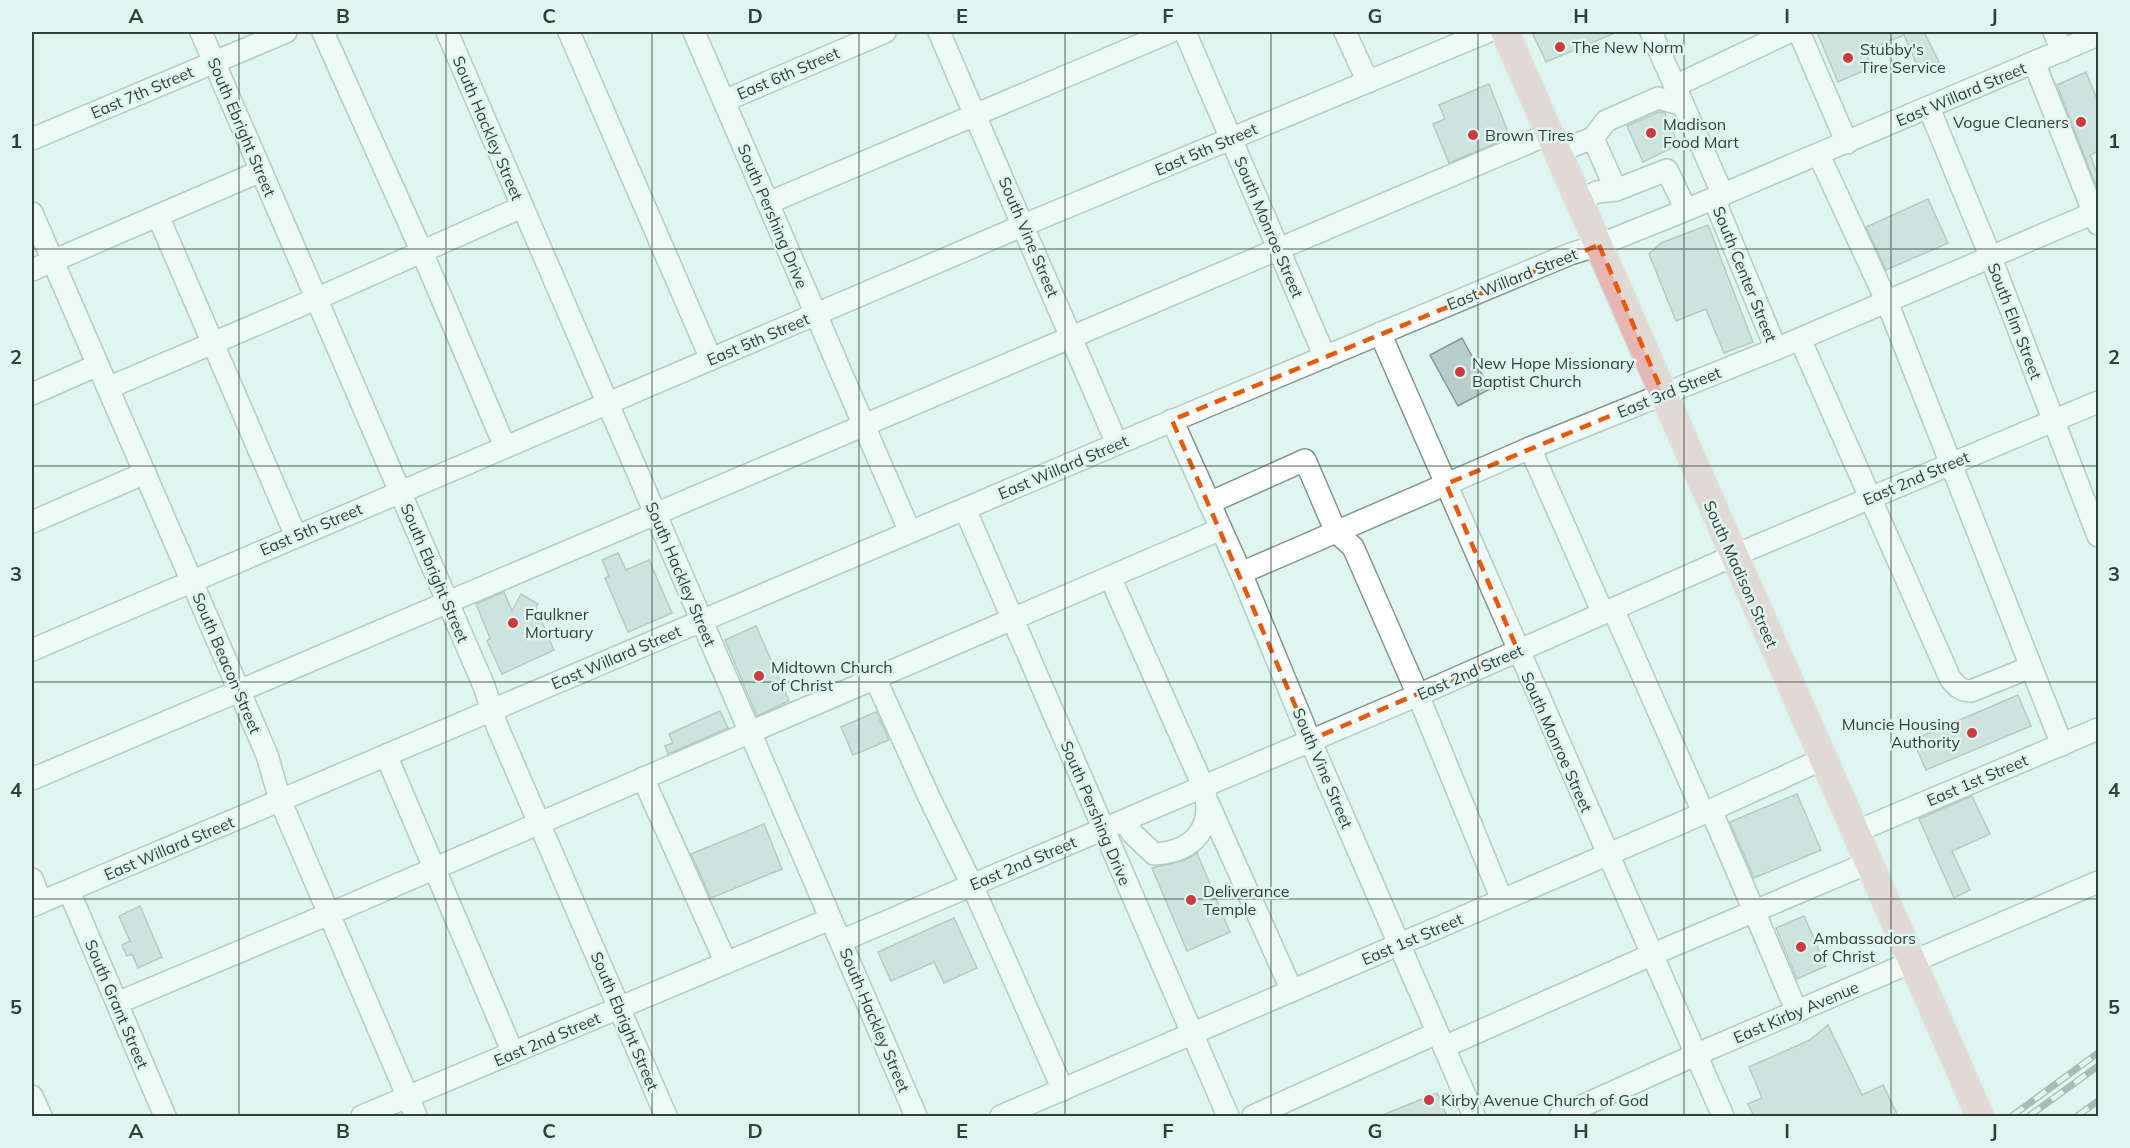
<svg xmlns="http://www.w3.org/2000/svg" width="2130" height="1148" font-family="Mulish,sans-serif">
<rect width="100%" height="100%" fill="#def6ef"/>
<g fill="#b8cfc9" stroke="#839993" stroke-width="1.5">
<polygon points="1532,32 1617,32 1546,62"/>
<polygon points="1817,32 1924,32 1940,64 1920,72 1904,35 1865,51 1872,67 1838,82"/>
<polygon points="2086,72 2098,102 2098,151 2090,155 2098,176 2098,191 2057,85"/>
<polygon points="1489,84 1510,137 1449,163 1433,124 1445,119 1439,105"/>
<polygon points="1659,112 1665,113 1678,145 1643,162 1627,126"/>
<polygon points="1928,199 1948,243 1886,270 1866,227"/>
<polygon points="1708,225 1753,342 1724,353 1706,309 1676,321 1649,254 1661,243"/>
<polygon points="1462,338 1490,389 1458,406 1430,355"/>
<polygon points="618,553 626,570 649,560 672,613 628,632 605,578 609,576 602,560"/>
<polygon points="504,592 512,611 521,594 538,604 536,608 554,650 502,674 487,641 490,638 476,604"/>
<polygon points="756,626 789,701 757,716 725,640"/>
<polygon points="2018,695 2031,726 1926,770 1913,740"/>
<polygon points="720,711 728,728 668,754 665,746 673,743 669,734"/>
<polygon points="876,712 889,740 853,755 841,727"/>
<polygon points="1797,794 1821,850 1754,878 1730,822"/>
<polygon points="1972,796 1990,834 1952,851 1970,890 1954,898 1919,819"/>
<polygon points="764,824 782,869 711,898 691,854"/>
<polygon points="1197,853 1230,932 1187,951 1152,868 1185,860"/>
<polygon points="140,906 162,957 138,968 132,954 127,956 122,945 130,941 119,916"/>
<polygon points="1804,916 1826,966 1797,979 1776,928"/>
<polygon points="954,918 977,968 944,983 934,962 891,981 878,952"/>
<polygon points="1828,1025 1862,1095 1883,1085 1898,1116 1754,1116 1748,1104 1762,1098 1749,1067 1810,1040"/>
<polygon points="1437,1093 1447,1116 1380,1116"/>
</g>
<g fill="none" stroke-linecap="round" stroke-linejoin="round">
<g stroke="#819791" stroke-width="24">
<g id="minor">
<polyline points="201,32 484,686 497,726 666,1116"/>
<polyline points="323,32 422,252 505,447"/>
<polyline points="447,32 916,1116"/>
<polyline points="569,32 711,359"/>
<polyline points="694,32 910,532"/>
<polyline points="939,32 1117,444"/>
<polyline points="1185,32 1325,357"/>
<polyline points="1345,32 1368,82"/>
<polyline points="1651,32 1723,195"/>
<polyline points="1799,32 1847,143"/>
<polyline points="2054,32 2062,51"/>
<polyline points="2034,62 2098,224"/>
<polyline points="1675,86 1789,32"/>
<polyline points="724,101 885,32"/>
<polyline points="1929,108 1991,258 2098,536"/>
<polyline points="1593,138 1606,121 1658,98 1683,105"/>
<polyline points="32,139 286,32"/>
<polyline points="1557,152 1593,138 1616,190 1667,170 1686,210"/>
<polyline points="1819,155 1887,302 2062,745"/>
<polyline points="1714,199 1776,349"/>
<polyline points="1578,201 1597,192 1616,190"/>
<polyline points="768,203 1170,32"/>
<polyline points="32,213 267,755 280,800 416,1116"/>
<polyline points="158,216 296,536"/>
<polyline points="32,270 261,171"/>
<polyline points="1380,333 1723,1116"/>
<path d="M1800 339 1950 678C1956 686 1961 691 1971 691L2031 667"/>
<polyline points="108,388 316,299 522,207"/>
<polyline points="32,394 98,365"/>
<polyline points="1172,420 1241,573 1310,740 1474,1116"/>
<polyline points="1530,448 1603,613"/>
<polyline points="1209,503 1305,460 1336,532 1353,547 1418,695 1502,900"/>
<polyline points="965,509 1228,1116"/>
<polyline points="32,522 145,473"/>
<polyline points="1241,573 1530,448 1776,349 2098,211"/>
<path d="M1110 577 1203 786C1216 826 1195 852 1154 854L1133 834 1124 821"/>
<polyline points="1613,609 1703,812"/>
<polyline points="32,650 1024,225 1487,32"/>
<polyline points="875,678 929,797 972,885 1063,1090"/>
<polyline points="386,755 513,1053"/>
<polyline points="643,778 726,963"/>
<polyline points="32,779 1549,134"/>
<polyline points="1208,803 1292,991"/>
<polyline points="1711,810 1797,1012"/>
<polyline points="1855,832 2098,729"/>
<polyline points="32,879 41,902"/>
<polyline points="69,891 165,1116"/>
<polyline points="32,906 1117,444 1570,254 1599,245 1686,210 2098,35"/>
<polyline points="841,941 1418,695 1733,556 2098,402"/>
<polyline points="117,1003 329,914 1221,529"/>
<polyline points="1444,1047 1651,955 1868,863"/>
<polyline points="32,1096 41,1116"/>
<polyline points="362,1116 830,919"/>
<polyline points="1001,1116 1711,810 1823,759"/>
<polyline points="1253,1116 1437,1033"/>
<polyline points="1560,1116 1695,1055 2098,882"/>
</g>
</g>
<g stroke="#d7d8d8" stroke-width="30">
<polyline id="major" points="1505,32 1980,1116"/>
</g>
<use href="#minor" stroke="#fff" stroke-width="21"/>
<use href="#major" stroke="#e5b6b3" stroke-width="27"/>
<g stroke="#677570" stroke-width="7">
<g id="rail">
<polyline points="2012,1116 2098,1053"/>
<polyline points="2029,1116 2098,1066"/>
<polyline points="2077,1116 2098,1101"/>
</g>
</g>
<use href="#rail" stroke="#def6ef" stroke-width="4.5" stroke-dasharray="14" stroke-linecap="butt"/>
</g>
<path d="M0 0H2130V1148H0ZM1599 245 1663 394 1446 484 1518 651 1310 740 1172 420Z" fill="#def6ef" fill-opacity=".55" fill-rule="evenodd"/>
<path fill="none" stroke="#e8590c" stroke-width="4.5" stroke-dasharray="12 8" stroke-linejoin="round" d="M1599 245 1663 394 1446 484 1518 651 1310 740 1172 420Z"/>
<path fill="none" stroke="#353e3b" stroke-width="1.5" stroke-opacity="0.55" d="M239 32V1116M446 32V1116M652 32V1116M859 32V1116M1065 32V1116M1271 32V1116M1478 32V1116M1684 32V1116M1891 32V1116M32 249H2098M32 466H2098M32 682H2098M32 899H2098"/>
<g fill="#cb3b3e" stroke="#def6ef" stroke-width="2">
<circle cx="1560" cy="47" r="6"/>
<circle cx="1848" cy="58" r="6"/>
<circle cx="2081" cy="122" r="6"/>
<circle cx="1651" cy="133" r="6"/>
<circle cx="1473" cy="135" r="6"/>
<circle cx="1460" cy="372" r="6"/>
<circle cx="513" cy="623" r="6"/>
<circle cx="759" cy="676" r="6"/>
<circle cx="1972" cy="733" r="6"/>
<circle cx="1191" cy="900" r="6"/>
<circle cx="1801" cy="947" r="6"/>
<circle cx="1429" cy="1100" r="6"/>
</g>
<g text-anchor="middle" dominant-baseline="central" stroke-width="5" stroke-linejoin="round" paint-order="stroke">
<g font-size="16" fill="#353e3b" stroke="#def6ef" text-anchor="start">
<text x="1572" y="47">The New Norm</text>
<text x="1860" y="49">Stubby's<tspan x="1860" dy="18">Tire Service</tspan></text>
<text x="2069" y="122" text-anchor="end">Vogue Cleaners</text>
<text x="1663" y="124">Madison<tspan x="1663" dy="18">Food Mart</tspan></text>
<text x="1485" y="135">Brown Tires</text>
<text x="1472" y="363">New Hope Missionary<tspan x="1472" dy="18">Baptist Church</tspan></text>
<text x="525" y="614">Faulkner<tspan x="525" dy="18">Mortuary</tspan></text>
<text x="771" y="667">Midtown Church<tspan x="771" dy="18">of Christ</tspan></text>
<text x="1960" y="724" text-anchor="end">Muncie Housing<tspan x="1960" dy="18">Authority</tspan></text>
<text x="1203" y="891">Deliverance<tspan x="1203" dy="18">Temple</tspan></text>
<text x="1813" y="938">Ambassadors<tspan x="1813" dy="18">of Christ</tspan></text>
<text x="1441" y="1100">Kirby Avenue Church of God</text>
</g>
<g font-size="16" fill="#353e3b" stroke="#def6ef">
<text transform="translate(788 73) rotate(-23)">East 6th Street</text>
<text transform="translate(142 92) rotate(-23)">East 7th Street</text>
<text transform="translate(1961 94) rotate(-23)">East Willard Street</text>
<text transform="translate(242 127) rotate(67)">South Ebright Street</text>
<text transform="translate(488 128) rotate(67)">South Hackley Street</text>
<text transform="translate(1206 149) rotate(-23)">East 5th Street</text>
<text transform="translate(773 216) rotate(67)">South Pershing Drive</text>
<text transform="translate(1269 227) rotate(67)">South Monroe Street</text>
<text transform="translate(1029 237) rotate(67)">South Vine Street</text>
<text transform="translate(1745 274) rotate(68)">South Center Street</text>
<text transform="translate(1512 279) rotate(-22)">East Willard Street</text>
<text transform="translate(2015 321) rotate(69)">South Elm Street</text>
<text transform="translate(758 339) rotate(-23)">East 5th Street</text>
<text transform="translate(1669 392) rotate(-22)">East 3rd Street</text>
<text transform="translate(1063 467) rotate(-23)">East Willard Street</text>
<text transform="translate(1916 478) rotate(-23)">East 2nd Street</text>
<text transform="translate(311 529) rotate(-23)">East 5th Street</text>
<text transform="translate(435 573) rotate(67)">South Ebright Street</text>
<text transform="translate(681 574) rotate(67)">South Hackley Street</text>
<text transform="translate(1741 574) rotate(66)">South Madison Street</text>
<text transform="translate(616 657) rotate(-23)">East Willard Street</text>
<text transform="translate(227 663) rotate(67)">South Beacon Street</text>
<text transform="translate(1470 672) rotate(-24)">East 2nd Street</text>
<text transform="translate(1557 742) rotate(66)">South Monroe Street</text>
<text transform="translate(1323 768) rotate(67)">South Vine Street</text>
<text transform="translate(1977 780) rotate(-23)">East 1st Street</text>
<text transform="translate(1096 813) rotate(67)">South Pershing Drive</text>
<text transform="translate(169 848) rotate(-23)">East Willard Street</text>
<text transform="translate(1023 863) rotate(-23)">East 2nd Street</text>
<text transform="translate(1412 939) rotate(-23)">East 1st Street</text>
<text transform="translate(117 1004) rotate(67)">South Grant Street</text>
<text transform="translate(1796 1012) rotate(-23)">East Kirby Avenue</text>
<text transform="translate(875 1020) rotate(67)">South Hackley Street</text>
<text transform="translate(625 1021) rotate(67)">South Ebright Street</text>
<text transform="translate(547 1039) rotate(-23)">East 2nd Street</text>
</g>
</g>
<rect width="2130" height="1148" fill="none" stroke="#def6ef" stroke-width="66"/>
<rect x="33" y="33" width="2064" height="1082" fill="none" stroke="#353e3b" stroke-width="2"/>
<g font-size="20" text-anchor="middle" font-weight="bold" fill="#353e3b">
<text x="136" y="23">A</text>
<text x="343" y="23">B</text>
<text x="549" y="23">C</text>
<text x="755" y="23">D</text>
<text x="962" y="23">E</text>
<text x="1168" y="23">F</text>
<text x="1375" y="23">G</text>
<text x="1581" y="23">H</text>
<text x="1787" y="23">I</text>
<text x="1994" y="23">J</text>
<text x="16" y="148">1</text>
<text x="2114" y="148">1</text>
<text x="16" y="364">2</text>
<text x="2114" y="364">2</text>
<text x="16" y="581">3</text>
<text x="2114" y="581">3</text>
<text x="16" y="797">4</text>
<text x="2114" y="797">4</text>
<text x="16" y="1014">5</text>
<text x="2114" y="1014">5</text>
<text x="136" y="1138">A</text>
<text x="343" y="1138">B</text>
<text x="549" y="1138">C</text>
<text x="755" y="1138">D</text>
<text x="962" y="1138">E</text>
<text x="1168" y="1138">F</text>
<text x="1375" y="1138">G</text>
<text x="1581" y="1138">H</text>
<text x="1787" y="1138">I</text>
<text x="1994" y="1138">J</text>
</g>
</svg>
